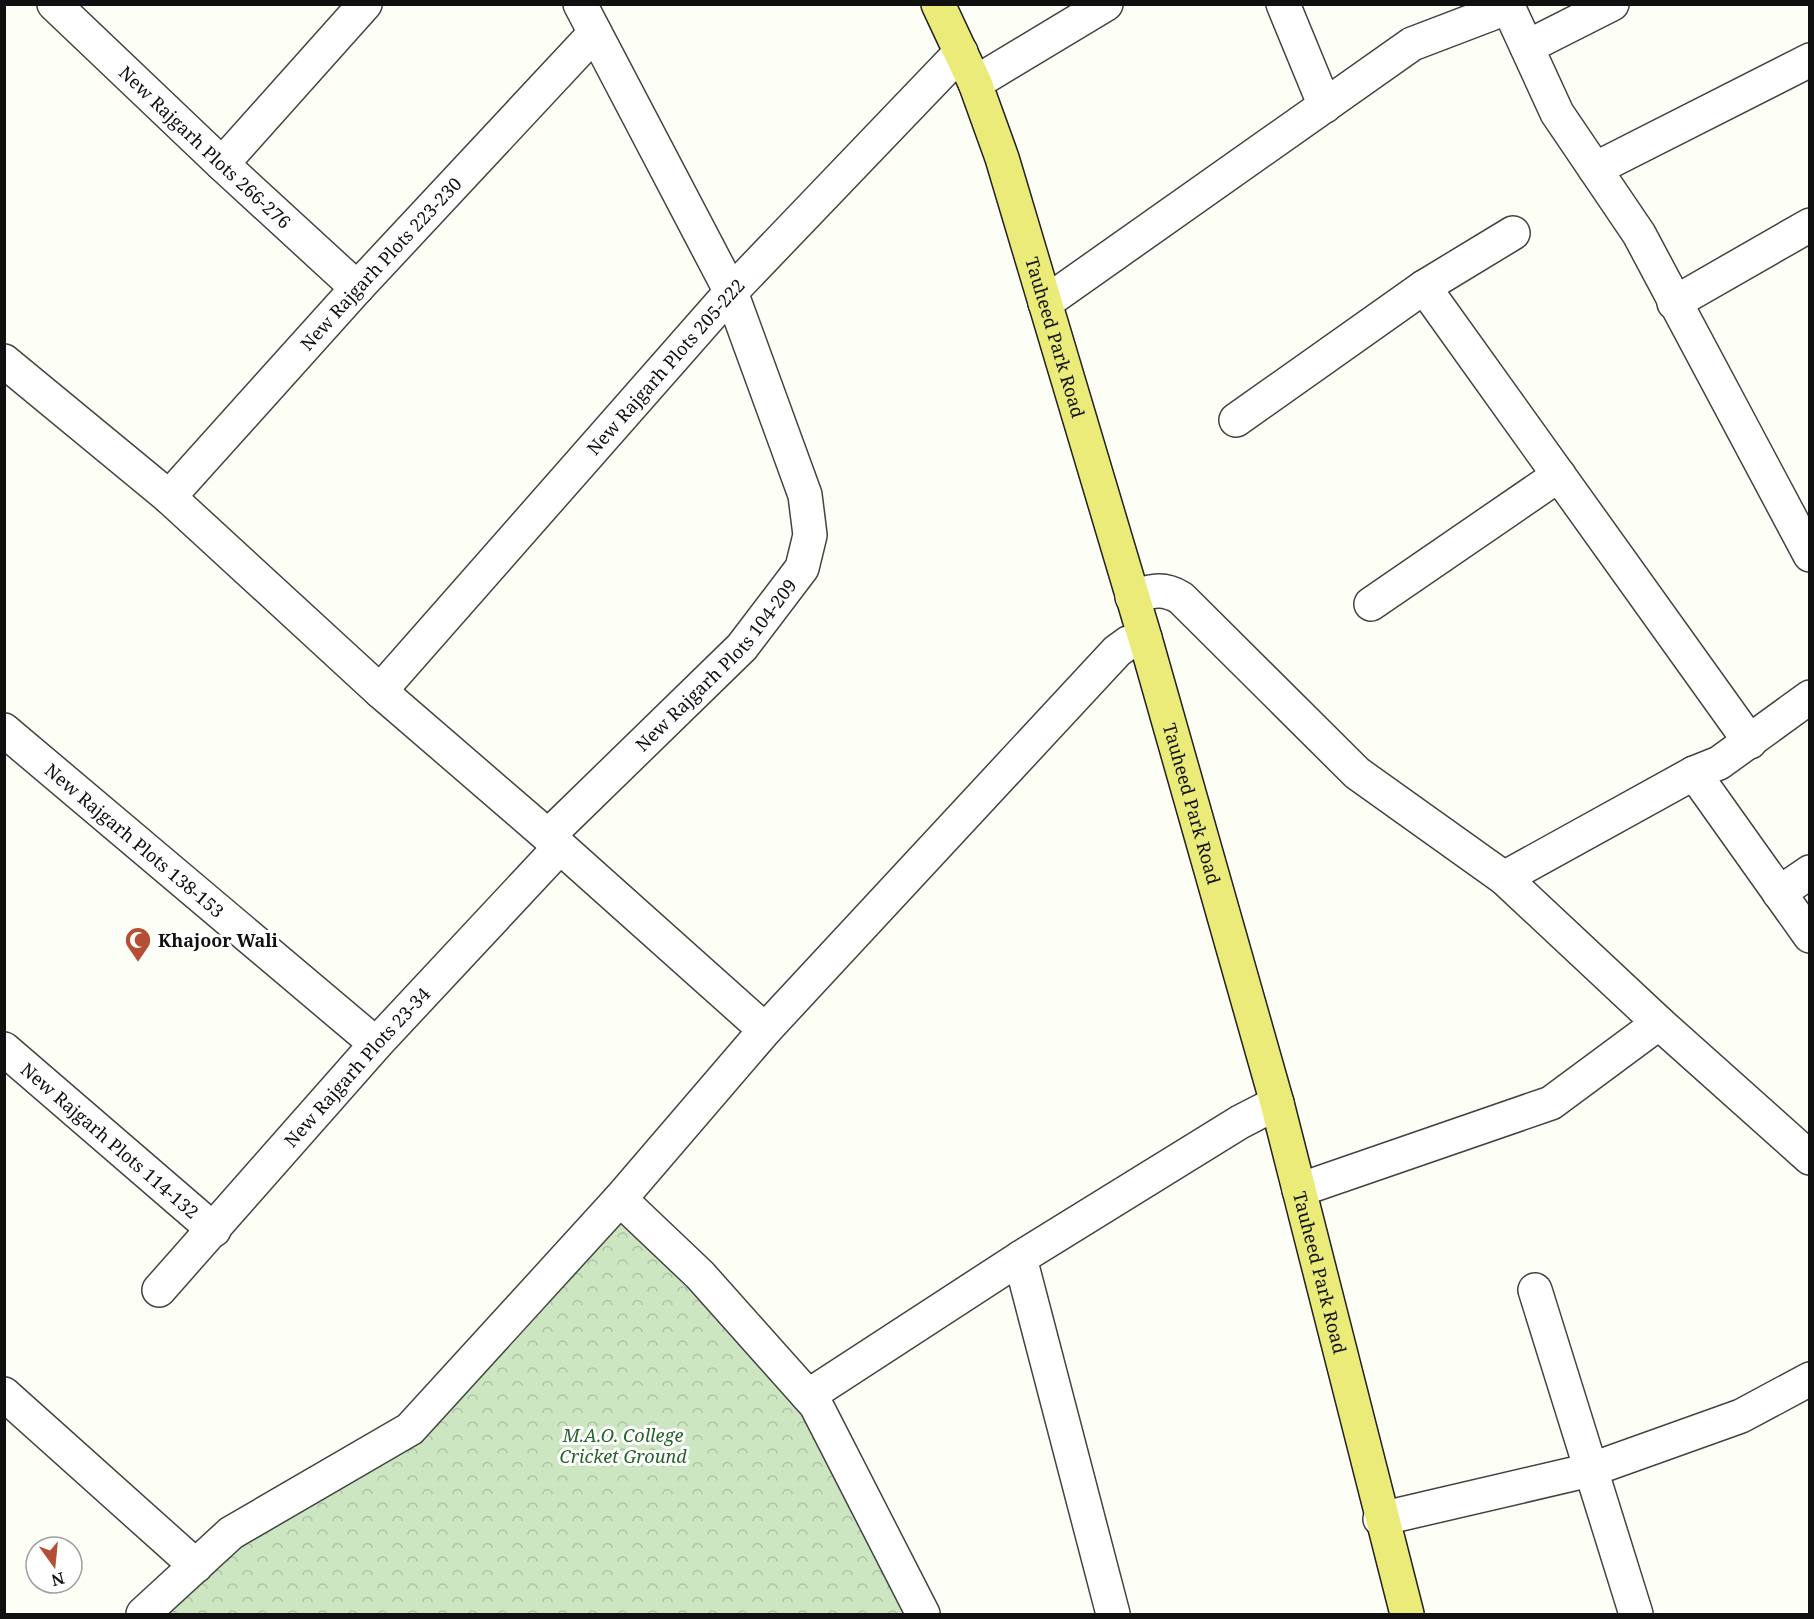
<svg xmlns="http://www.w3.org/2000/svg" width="1814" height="1619" font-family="'Noto Serif',serif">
<defs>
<pattern id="park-crowns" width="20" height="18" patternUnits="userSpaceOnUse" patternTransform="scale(1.5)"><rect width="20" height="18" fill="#cbe6c1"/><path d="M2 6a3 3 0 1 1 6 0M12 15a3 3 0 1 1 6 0" fill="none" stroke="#adc4a5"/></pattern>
</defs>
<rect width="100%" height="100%" fill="#fdfef5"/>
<polygon fill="url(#park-crowns)" points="620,1199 808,1396 923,1614 143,1614 231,1533 410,1429"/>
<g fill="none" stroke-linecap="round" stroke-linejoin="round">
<g stroke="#434343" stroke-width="36">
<g id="minor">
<path id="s1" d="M54 4 222 164 357 288"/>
<polyline points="1283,4 1325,106"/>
<polyline points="1507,4 1557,113 1639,234 1810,555"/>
<polyline points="1527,47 1612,4"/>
<polyline points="975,83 1106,4"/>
<polyline points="222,164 365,4"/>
<polyline points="1595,169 1810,60"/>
<polyline points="1424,287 1750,742"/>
<polyline points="1045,303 1412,44 1509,7"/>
<polyline points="1674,303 1810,225"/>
<polyline points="4,361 169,497 380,691 548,836 765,1030"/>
<polyline points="1236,420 1424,287 1513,233"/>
<path id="s2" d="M169 497 357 288 595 33"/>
<path d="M1132 597C1152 591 1163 587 1181 598L1357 773 1504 878 1659 1023 1810 1158"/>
<polyline points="1371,604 1559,475"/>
<path id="s3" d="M380 691 731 292 961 52"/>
<path id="s4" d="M4 730 376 1044"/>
<polyline points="1694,773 1810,936"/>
<path id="s5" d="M548 836 742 647 802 568 810 535 805 495 731 292 580 4"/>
<polyline points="1504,878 1694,773 1719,763 1810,697"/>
<polyline points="1779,893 1810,872"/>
<path id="s6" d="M4 1049 214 1230"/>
<polyline points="1299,1190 1551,1103 1659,1023"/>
<polyline points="620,1199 700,1275 816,1405 923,1614"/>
<polyline points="1020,1258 1113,1614"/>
<path id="s7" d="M159 1290 376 1044 560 847"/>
<polyline points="1535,1290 1636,1614"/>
<polyline points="4,1394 196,1566"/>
<polyline points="808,1396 1020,1258 1240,1122 1277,1103"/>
<polyline points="1380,1519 1590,1470 1741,1416 1810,1379"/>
<polyline points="143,1614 231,1533 410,1429 620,1199 765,1030 1117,651 1128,643 1145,638"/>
</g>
</g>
<g stroke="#212121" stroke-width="36">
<g id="major">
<path id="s8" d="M938 4 975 83 1002 158 1145 638 1277 1103 1407 1614"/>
</g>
</g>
<use href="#minor" stroke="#fff" stroke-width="33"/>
<use href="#major" stroke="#eaeb78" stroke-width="33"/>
</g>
<defs>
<g id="mosque-pin" transform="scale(1.35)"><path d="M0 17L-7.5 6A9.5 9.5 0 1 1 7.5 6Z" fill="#b44f35" stroke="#fff"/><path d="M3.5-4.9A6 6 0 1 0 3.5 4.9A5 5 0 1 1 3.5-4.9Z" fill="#fff"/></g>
</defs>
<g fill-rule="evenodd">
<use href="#mosque-pin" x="138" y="940"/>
</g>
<g text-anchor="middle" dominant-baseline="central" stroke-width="6" stroke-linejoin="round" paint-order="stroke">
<g font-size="18" fill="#101010" stroke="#fff">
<text stroke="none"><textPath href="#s1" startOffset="208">New Rajgarh Plots 266-276</textPath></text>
<text stroke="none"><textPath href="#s2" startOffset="315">New Rajgarh Plots 223-230</textPath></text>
<text stroke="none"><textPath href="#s8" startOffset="354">Tauheed Park Road</textPath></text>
<text stroke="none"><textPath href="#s3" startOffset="432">New Rajgarh Plots 205-222</textPath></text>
<text stroke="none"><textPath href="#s5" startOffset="240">New Rajgarh Plots 104-209</textPath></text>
<text stroke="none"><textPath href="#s8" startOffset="840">Tauheed Park Road</textPath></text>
<text stroke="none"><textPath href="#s4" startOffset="171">New Rajgarh Plots 138-153</textPath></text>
<text stroke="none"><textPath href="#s7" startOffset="298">New Rajgarh Plots 23-34</textPath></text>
<text stroke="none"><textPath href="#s6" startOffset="140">New Rajgarh Plots 114-132</textPath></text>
<text stroke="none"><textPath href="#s8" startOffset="1326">Tauheed Park Road</textPath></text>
</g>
<g font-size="18" font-weight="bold" fill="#101010" stroke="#fff" text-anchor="start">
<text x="158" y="940">Khajoor Wali</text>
</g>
<g font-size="18" font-style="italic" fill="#266329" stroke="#fff">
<text x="623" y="1435">M.A.O. College<tspan x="623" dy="21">Cricket Ground</tspan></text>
</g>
</g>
<rect width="1814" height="1619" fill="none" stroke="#101010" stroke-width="12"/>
<g transform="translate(54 1565) rotate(165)"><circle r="28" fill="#ffffff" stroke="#9f9f9f" stroke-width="1.5"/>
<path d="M0-4.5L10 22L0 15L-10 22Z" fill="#b44f35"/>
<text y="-9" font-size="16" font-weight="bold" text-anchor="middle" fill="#101010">N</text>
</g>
</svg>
